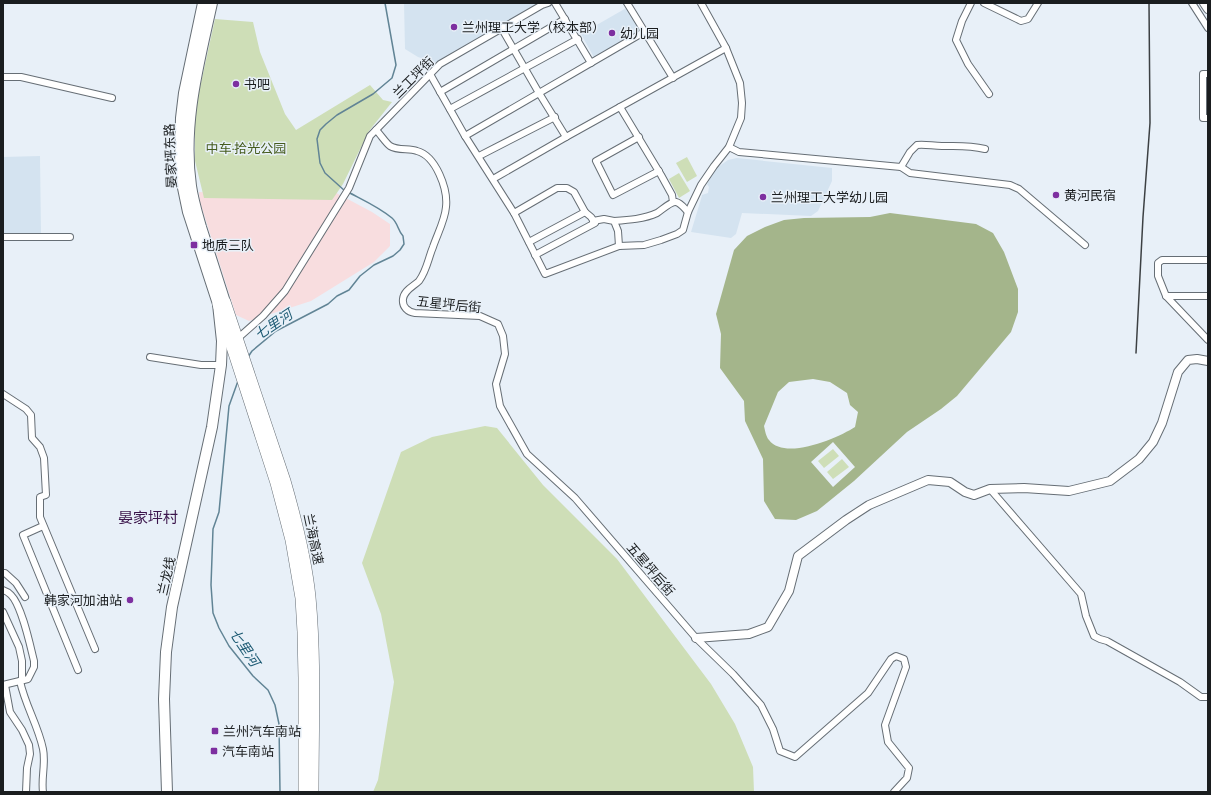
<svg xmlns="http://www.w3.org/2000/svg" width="1211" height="795" font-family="Barlow,'Noto Sans SC',sans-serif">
<rect width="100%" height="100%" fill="#e8f0f8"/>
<polygon fill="#f8dddf" points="325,187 372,212 390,224 390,246 374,262 311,301 249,321 236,315 200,202 199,192 319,197"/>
<g fill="#d4e3f0">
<polygon points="404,3 548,3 440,64 418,57 405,49"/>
<polygon points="628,7 643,32 595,59 581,34"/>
<polygon points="40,156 41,234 3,234 3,157"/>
<polygon points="737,158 832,168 832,181 818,211 811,216 742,213 736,234 731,238 691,232 701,199 702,195 708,193 709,187 707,184 712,175 718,167 728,160"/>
</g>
<g fill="#cedeb7">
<polygon points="215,19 253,22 260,52 285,114 296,130 370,85 383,100 392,102 369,131 343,184 332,200 204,198 195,161 195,110"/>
<polygon points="687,157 697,176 687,182 676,163"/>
<polygon points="679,173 690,191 679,198 669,179"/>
<polygon points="485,426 497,428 543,485 617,559 711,684 735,724 753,767 754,792 373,792 378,780 394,682 381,614 362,563 401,452 432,437"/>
<polygon points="833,449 839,456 824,468 818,461"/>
<polygon points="842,459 849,467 833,479 827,472"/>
</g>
<path fill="#a4b58b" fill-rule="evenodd" d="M890 213 976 224 993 233 1004 252 1018 289V312L1011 332 957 396 941 409 907 432 854 481 817 511 796 520 775 519 764 501 763 459 745 421 744 401 720 368 721 334 716 314 734 250 747 236 765 227 784 220 804 218 870 217ZM813 379 830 382 847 393 850 405 858 412 855 427C838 438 785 461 769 440 766 437 765 430 764 426L778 392 789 382ZM833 442 855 467 833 487 811 462Z"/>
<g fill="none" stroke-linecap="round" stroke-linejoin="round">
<g stroke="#618495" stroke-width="1.5">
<polyline points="345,191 325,173 320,163 317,139 320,130 326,124 337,115 373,94 392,78 396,65 385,3"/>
<path d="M248 357 252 351 276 331 328 304 337 296 349 290 360 276 374 265 393 256 400 250 404 244 403 236C398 231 398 223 392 218 379 207 363 200 348 192"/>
<polyline points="238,381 229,406 219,512 213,529 211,585 213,613 219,628 229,646 253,676 268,690 275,705 279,724 280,792"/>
</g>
<g stroke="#666e75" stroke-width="8">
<g id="minor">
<polyline points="555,3 591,63"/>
<polyline points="627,3 673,78"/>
<polyline points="971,3 962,21 956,40 968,64 989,94"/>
<polyline points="984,3 1017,19 1021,21 1028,19 1038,3"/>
<polyline points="1192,3 1208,28"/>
<polyline points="502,29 539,93 566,137 726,48 701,3"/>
<polyline points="430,74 465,136 514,213 545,274 619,246 644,245 661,240 677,234 683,230 688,212 701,185 714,166 729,147 741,118 742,103 740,83 726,48"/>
<polyline points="1208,74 1203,74 1203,118 1208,118"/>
<polyline points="3,77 21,77 112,98"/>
<polyline points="440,92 565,19"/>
<polyline points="620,107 661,175 672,195 673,202"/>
<polyline points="450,109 578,39"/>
<path d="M376 130C381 135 385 142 390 146 398 151 409 148 417 151 436 156 448 189 446 207 445 220 437 235 433 247 428 259 427 270 419 281 414 286 404 290 403 299 402 307 408 312 415 313L480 316 498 324 503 336 505 354 496 384 500 406 527 454 575 498 696 638 733 674 761 705 773 729 780 751 795 757 868 693 891 659 896 656 904 659 906 667 885 725 888 742 909 768 907 778 894 792"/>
<polyline points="465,136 644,32"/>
<polyline points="639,137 596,161 613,195 659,171"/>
<polyline points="729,147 739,152 901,167 910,173 1010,185 1019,189 1085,245"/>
<polyline points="479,156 555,117"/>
<path d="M901 167 910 152 917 145C925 144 933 146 942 146 958 146 969 145 985 149"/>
<polyline points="493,179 566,137"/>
<polyline points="514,213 557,188 567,188 574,192 585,212 529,242"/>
<polyline points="593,221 604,219 614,221 618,231 619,246"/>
<path d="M614 221C629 220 644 219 657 213 662 210 671 201 676 202 681 203 684 208 688 212"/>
<polyline points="3,237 70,237"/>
<polyline points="535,255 595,223 591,217 585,212"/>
<polyline points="1208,260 1162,260 1158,263 1158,276 1166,296 1208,340"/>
<polyline points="1166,296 1208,296"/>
<polyline points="237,339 263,316 285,291 349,188 370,136 440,64 542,5 548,3"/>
<polyline points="150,357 201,365 221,365"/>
<polyline points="3,394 26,409 31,415 32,438 40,447 44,458 46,495 40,497 40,517 95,649"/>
<polyline points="990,489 1081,594 1086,616 1094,636 1100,639 1107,641 1180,682 1201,697 1208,697"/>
<polyline points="43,526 23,535 78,670"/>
<polyline points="3,573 5,573 16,583 25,597"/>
<path d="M3 590C6 591 9 593 11 595 22 606 30 645 34 661V667L28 679 3 685"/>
<polyline points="3,612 19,647 22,661 22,680"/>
<path d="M20 681C25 705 38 725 43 749 46 763 41 778 43 792"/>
<polyline points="5,685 10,712 22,730 29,745 30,754 27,768 26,792"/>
</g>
</g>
<g stroke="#666e75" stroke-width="10">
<g id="tertiary">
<polyline points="1204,3 1208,9"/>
<polyline points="696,638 749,634 768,627 789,591 798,556 846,520 869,505 928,480 950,482 965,492 974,495 990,489 1024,488 1069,491 1110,481 1139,459 1153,442 1162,423 1178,372 1188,360 1197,359 1208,361"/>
</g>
</g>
<g stroke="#666e75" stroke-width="12">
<g id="trunk">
<path d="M212 3C199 63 182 123 191 186 193 200 197 213 201 227 209 252 217 277 225 302L226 310"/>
<polyline points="167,792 164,699 166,652 172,607 212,427 221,365 222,341 218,304 188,212 183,188 180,163 181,118 184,93 203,3"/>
</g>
</g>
<g stroke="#666e75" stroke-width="12">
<g id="motorway">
<path d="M225 302 285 481C296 519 306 558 310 597 316 661 313 727 313 792"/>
<polyline points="218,304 276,483 291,540 301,598 303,632 304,678 304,792"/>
</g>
</g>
<use href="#minor" stroke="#fff" stroke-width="6"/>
<use href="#tertiary" stroke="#fff" stroke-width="8"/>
<use href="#trunk" stroke="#fff" stroke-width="10"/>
<use href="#motorway" stroke="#fff" stroke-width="11"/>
<polyline stroke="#3c4043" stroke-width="1.5" points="1136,353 1143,217 1150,123 1149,3"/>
</g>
<g fill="#7d2fa0" stroke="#e8f0f8" stroke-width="1.5">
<circle cx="454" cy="27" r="4"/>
<circle cx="612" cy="33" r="4"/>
<circle cx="236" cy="84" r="4"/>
<circle cx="1056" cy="195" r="4"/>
<circle cx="763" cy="197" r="4"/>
<rect x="190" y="241" width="8" height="8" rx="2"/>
<circle cx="130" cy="600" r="4"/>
<rect x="211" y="727" width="8" height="8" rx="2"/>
<rect x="210" y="747" width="8" height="8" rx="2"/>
</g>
<g text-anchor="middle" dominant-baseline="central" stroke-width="3" stroke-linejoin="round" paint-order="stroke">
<g font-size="13" fill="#1a1d1f" stroke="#e8f0f8" text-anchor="start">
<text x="462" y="27">兰州理工大学（校本部）</text>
<text x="620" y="33">幼儿园</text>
<text x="244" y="84">书吧</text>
<text x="1064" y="195">黄河民宿</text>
<text x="771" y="197">兰州理工大学幼儿园</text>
<text x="202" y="245">地质三队</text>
<text x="122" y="600" text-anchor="end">韩家河加油站</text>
<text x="223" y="731">兰州汽车南站</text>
<text x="222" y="751">汽车南站</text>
</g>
<g font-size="13" fill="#1a1d1f" stroke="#e8f0f8">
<text transform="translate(413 77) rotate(-45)">兰工坪街</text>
<text transform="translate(170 156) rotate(-92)">晏家坪东路</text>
<text transform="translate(449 304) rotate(6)">五星坪后街</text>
<text transform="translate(314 539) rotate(78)">兰海高速</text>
<text transform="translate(651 569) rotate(49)">五星坪后街</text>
<text transform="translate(166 576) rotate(-77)">兰龙线</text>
</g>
<g font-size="13" fill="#465c1e" stroke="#e8f0f8">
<text x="246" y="148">中车·拾光公园</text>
</g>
<g font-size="14" font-style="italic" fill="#1e5b74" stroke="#e8f0f8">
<text transform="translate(273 324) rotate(-34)">七里河</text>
<text transform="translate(245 647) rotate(56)">七里河</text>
</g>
<g font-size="15" fill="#3c164c" stroke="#e8f0f8">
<text x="148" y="517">晏家坪村</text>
</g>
</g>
<rect width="1211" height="795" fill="none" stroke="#1a1d1f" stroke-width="8"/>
</svg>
